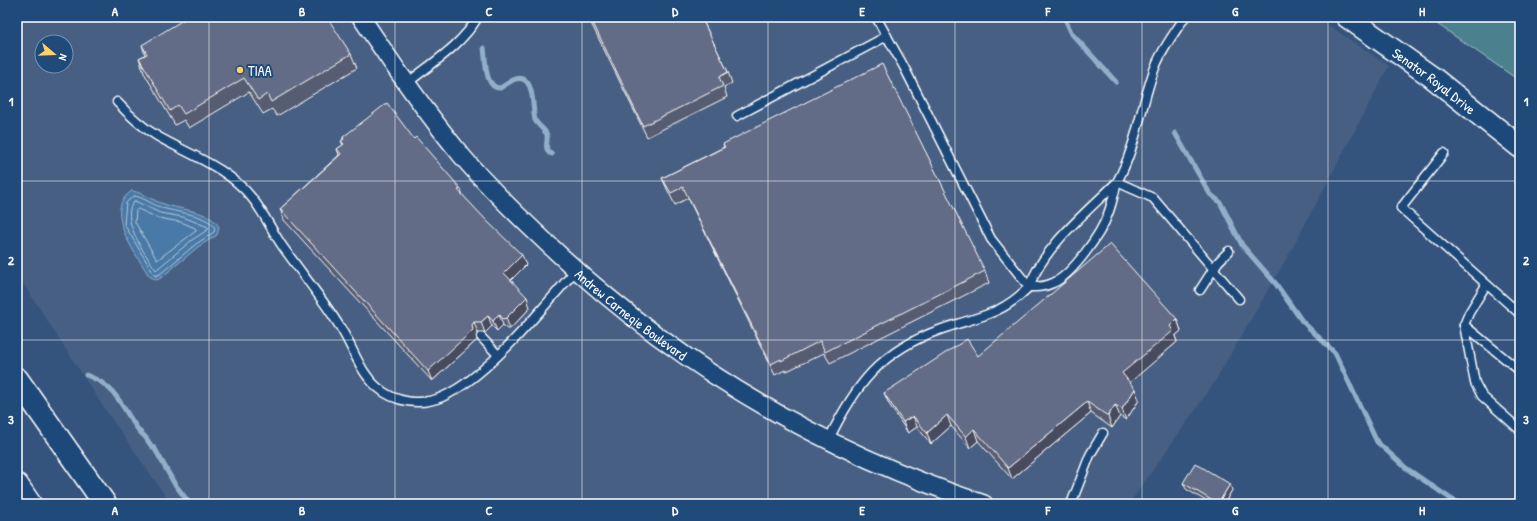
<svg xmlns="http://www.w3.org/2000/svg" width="1537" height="521" font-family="'Patrick Hand',sans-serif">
<rect width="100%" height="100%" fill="#34547e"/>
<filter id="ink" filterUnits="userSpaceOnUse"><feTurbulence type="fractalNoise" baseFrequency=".025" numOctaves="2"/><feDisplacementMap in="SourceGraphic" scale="8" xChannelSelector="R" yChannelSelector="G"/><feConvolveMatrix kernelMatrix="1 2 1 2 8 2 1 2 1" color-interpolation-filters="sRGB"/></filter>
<g filter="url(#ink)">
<path fill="#465e83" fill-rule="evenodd" d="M17 17H1316L1389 66 1292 249 1212 386 1129 504H171L104 408 17 274ZM42 42H66V66H42Z"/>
<polygon fill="#4b818e" stroke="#a5c0c6" points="1427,17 1520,17 1520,112 1517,79"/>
<path fill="#4a79a6" stroke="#92afca" d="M132 191C144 193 153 201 164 204 180 210 210 210 219 227L217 235 198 247 162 277 157 280 149 276C137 255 101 210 132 191Z"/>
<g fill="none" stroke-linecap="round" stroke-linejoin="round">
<g stroke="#b7c9db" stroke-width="1">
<path d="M134 196C143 197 151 204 160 207 174 213 206 213 215 228L214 232 196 244 160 274 155 276 124 224 126 203Z"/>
<path d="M135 201 160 213 183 217 208 227 209 229 192 240 156 270C146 256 117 215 135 201Z"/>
<polygon points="138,209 158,218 181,222 195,228 196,231 157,260 135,222 136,211"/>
</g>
<g stroke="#92afca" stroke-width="5">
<polyline points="1064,17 1072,34 1116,82"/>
<path d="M484 48C486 59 484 88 500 88 504 86 509 82 513 80 536 70 532 110 535 120 538 126 545 129 547 135 548 142 544 147 549 153L552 154"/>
<polyline points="1175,133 1210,194 1220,202 1242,245 1276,284 1302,321 1335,353 1377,442 1406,468 1451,499 1461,504"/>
<path d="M86 375C117 386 120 405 137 428 139 432 143 434 146 438 149 442 150 446 155 449L174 483 190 504"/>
</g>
<g stroke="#fff" stroke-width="11">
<g id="service">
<path d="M1185 17C1175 32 1163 48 1156 65 1141 103 1137 146 1117 182L1153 198 1239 299"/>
<path d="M406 84C432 63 461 46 478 17"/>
<path d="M117 102C129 115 142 127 157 136 190 155 227 167 252 198 264 213 272 231 283 247 302 274 323 299 340 327 353 347 359 371 377 387 395 403 421 406 442 397 488 377 542 308 576 270"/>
<polyline points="737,116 887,36"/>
<polyline points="1444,153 1401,208 1520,314"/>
<path d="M1117 182C1114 193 1112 204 1108 214 1101 234 1072 275 1053 283 1045 287 1037 287 1029 287 1044 246 1087 212 1117 182Z"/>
<polyline points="1486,285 1469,313 1464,325 1520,371"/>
<polyline points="1200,290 1218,262 1229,251"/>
<polyline points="1464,325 1475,383 1482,396 1520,430"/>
<polyline points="481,337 498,355"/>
<path d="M828 441C855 385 881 350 942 329 979 316 1000 316 1029 287L991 239 904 67 876 17"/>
<polyline points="1071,504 1090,455 1103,433"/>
</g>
</g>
<g stroke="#fff" stroke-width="20">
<g id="minor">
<path id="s1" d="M361 17C392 64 425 111 461 155 488 187 518 216 549 245 675 364 820 450 984 504"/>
</g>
</g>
<g stroke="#fff" stroke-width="24">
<g id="tertiary">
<path id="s2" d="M1347 17 1432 77 1520 147"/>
</g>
</g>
<g stroke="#fff" stroke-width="25">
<g id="motorway">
<polyline points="17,379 105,504"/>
<polyline points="17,485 30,504"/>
</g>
</g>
<use href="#service" stroke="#1f4a7a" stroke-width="8"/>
<use href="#minor" stroke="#1f4a7a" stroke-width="17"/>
<use href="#tertiary" stroke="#1f4a7a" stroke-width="21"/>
<use href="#motorway" stroke="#1f4a7a" stroke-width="22"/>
</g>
<g fill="#565d73" stroke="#fff">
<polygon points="588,17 701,17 728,72 732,83 724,87 727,97 647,137"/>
<polygon points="142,45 351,54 357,68 277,116 272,109 263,114 249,92 189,128 184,120 175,125 144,73 139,58 145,55"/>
<polygon points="343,137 414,139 463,196 526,265 511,280 530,308 510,329 507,329 503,325 497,331 492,326 485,333 478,333 476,336 477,340 432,381 284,220 280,209 339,155 337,149 343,145 341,141 343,139"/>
<polygon points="723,144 985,271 989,283 830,363 824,353 785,372 785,370 775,375 688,198 675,205 667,189 662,178 724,147"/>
<polygon points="1177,319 1181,331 1175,336 1177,342 1130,382 1139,400 1126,420 1120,416 1112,428 1091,413 1012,479 978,441 970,448 951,426 931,444 917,427 908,433 889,404 884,393 978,356"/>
<polygon points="1183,483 1232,490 1224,504 1211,504 1186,489"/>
</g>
<g fill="#464c5e" stroke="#fff">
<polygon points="461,189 464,199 458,190"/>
<polygon points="522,255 526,265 508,283 504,273"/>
<polygon points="527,297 530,308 510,329 506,318"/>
<polygon points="499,314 503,325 497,331 493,321"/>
<polygon points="488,316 492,326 485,333 481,322"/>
<polygon points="1177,319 1181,331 1175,336 1177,342 1127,385 1122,373 1170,326"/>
<polygon points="474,322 478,333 476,336 477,340 432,381 428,371"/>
<polygon points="1135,389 1139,400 1126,420 1122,409"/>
<polygon points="1087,402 1091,413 1012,479 1008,468"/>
<polygon points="1115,405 1120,416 1112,428 1108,416"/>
<polygon points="947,415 951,426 931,444 927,433"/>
<polygon points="913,416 917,427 908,433 903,422"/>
<polygon points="974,429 978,441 970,448 966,437"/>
<polygon points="1230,484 1232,490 1224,504 1218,504"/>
</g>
<g fill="#646c86" stroke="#fff">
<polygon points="188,17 327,17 351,54 271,102 267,94 258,100 244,78 184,114 178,105 170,111 139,58 147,54 142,45"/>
<polygon points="590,17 701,17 728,72 719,77 723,86 643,126"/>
<polygon points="882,64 985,271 825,352 820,341 781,361 781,359 771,364 683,187 671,193 662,178 725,147 723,144"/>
<polygon points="387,103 414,139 416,137 461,189 458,190 487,221 522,255 504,273 527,297 506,318 503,319 499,314 493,321 488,316 481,322 474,322 472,325 473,330 428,371 280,209 341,154 337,149 344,144 341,141 344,139 343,137"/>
<polygon points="1110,244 1177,319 1170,326 1173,331 1122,373 1135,389 1122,409 1115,405 1108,416 1087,402 1008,468 974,429 966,437 947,415 927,433 913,416 903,422 884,393 967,339 978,356"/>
<polygon points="1195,463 1230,484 1218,504 1183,483"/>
</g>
</g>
<path fill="none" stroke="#fff" stroke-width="1" stroke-opacity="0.55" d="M209 17V504M395 17V504M582 17V504M768 17V504M955 17V504M1142 17V504M1328 17V504M17 181H1520M17 340H1520"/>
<circle fill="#ffd166" stroke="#1f4a7a" stroke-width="1.5" cx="240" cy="70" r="4"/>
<g text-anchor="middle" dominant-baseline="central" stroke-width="4" stroke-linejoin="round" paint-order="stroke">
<g font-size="14" fill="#fff" stroke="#1f4a7a" text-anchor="start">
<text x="248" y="70">TIAA</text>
</g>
<g font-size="14" fill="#fff" stroke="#1f4a7a">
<text stroke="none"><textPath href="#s2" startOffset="108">Senator Royal Drive</textPath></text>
<text stroke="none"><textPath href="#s1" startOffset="404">Andrew Carnegie Boulevard</textPath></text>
</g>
</g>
<rect width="1537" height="521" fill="none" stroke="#1f4a7a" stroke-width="44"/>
<g transform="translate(54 54) rotate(109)"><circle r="19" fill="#1f4a7a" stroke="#7992af"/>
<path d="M0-3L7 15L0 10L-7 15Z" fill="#ffd166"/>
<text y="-6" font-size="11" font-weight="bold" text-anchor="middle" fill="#ffffff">N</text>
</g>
<rect x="22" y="22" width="1493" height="477" fill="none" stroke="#fff" stroke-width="1.5"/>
<g font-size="13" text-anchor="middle" font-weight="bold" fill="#fff">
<text x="115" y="16">A</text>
<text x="302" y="16">B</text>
<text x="489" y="16">C</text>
<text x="675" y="16">D</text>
<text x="862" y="16">E</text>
<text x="1048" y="16">F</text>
<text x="1235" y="16">G</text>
<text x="1422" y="16">H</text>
<text x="11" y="106">1</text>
<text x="1526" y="106">1</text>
<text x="11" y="265">2</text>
<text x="1526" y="265">2</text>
<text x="11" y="424">3</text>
<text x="1526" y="424">3</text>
<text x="115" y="515">A</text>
<text x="302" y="515">B</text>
<text x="489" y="515">C</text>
<text x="675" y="515">D</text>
<text x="862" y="515">E</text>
<text x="1048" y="515">F</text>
<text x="1235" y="515">G</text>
<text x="1422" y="515">H</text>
</g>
</svg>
